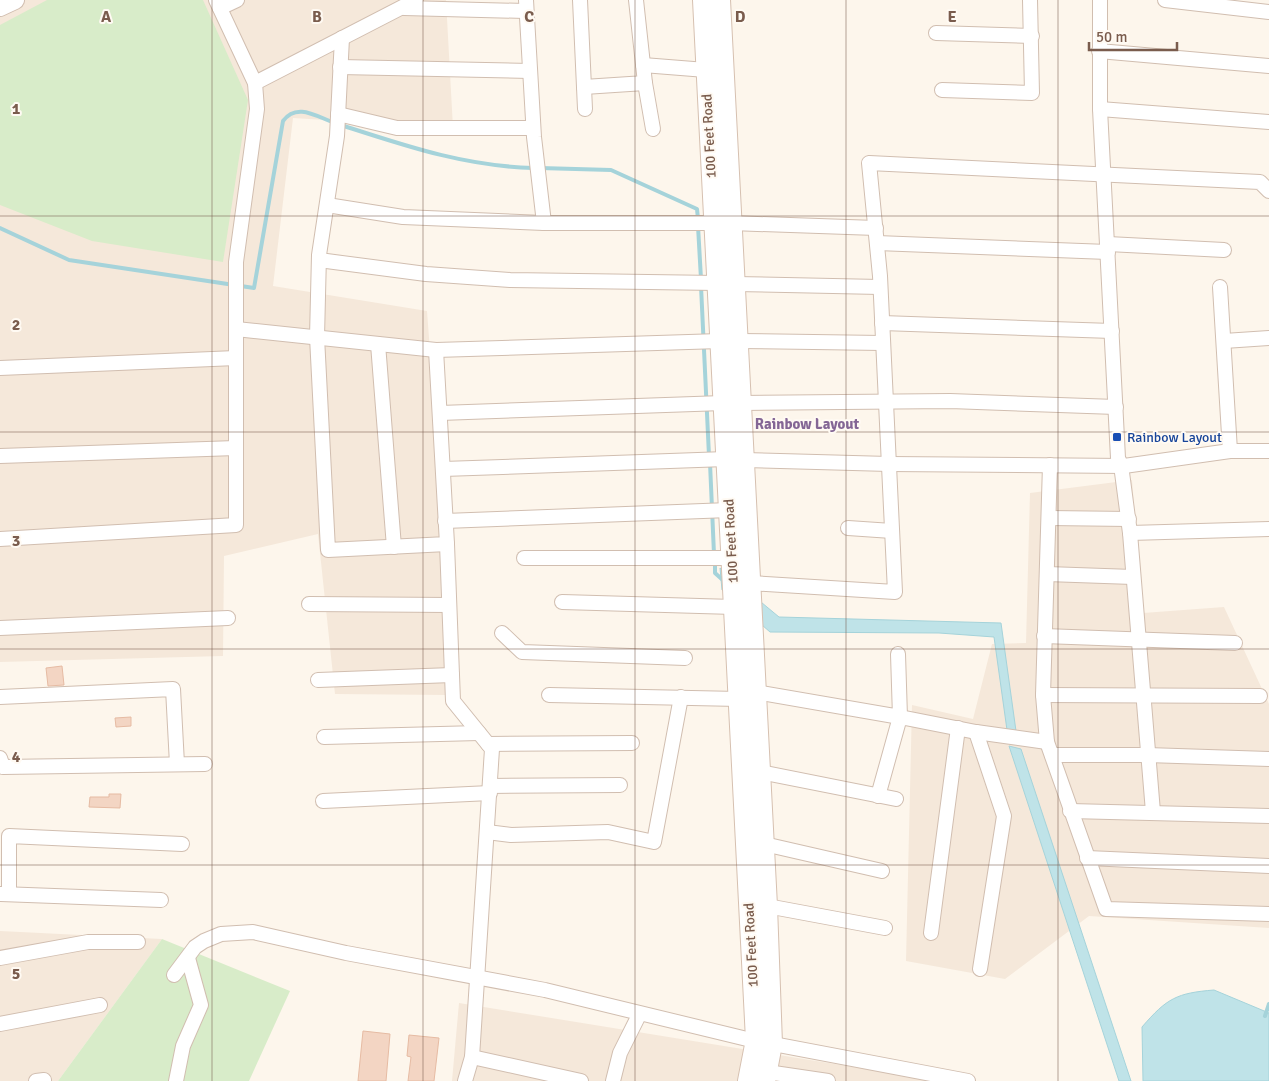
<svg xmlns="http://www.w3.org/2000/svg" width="1269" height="1081" font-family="Signika,sans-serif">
<rect width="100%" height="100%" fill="#fdf6ec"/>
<g fill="#f5e8da">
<polygon points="0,0 446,0 453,128 293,118 273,286 427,311 449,605 447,695 335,694 318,534 224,556 223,656 0,662"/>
<polygon points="1132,480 1143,613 1224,607 1269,704 1269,928 1089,916 1005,979 906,961 912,705 973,719 992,644 1026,643 1030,493"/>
<polygon points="0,931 162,939 58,1081 0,1081"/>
<polygon points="459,1003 940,1081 452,1081"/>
</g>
<g fill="#d8ecc9">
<polygon points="47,0 203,0 248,100 223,262 92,241 0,205 0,25"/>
<polygon points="162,939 290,991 249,1081 58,1081"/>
</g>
<g fill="#bfe3e8" stroke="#a5d3da">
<polygon points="720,568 779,617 1001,623 1016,731 1007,730 994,637 939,633 770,632 722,590"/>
<polygon points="1009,746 1021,749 1131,1081 1119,1081"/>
<path d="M1214 990 1269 1013V1081H1143L1142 1027C1167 998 1177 993 1214 990Z"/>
</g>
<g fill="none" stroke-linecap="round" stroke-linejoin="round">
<g stroke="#a5d3da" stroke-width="4">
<path d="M341 125C406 146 464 166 533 168"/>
<polyline points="540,168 611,170 697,209 698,219"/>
<polyline points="698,226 701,279"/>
<path d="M0 228 69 260 254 288 283 121C297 102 317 117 335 123"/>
<polyline points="701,286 709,456"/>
<polyline points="710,463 714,554"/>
<polyline points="715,561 715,573 725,582"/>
<polyline points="1265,1016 1269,1004"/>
</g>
</g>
<g fill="#f3d5c3" stroke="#e6bba3">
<polygon points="62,666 64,685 48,686 46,668"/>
<polygon points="131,717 131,726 116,727 115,718"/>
<polygon points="109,794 121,794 120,808 89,807 90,797 109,797"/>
<polygon points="363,1031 390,1034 386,1081 358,1081"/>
<polygon points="409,1035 439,1038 434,1081 408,1081 411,1057 407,1056"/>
</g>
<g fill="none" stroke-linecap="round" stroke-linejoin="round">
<g stroke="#d1beb0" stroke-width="16">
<g id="minor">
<polyline points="526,0 534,137 544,223 714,223"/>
<polyline points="580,0 585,109"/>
<polyline points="1100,0 1100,109 1118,458 1121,465 1130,533 1153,812"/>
<polyline points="1165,0 1269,12"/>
<polyline points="220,8 237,0"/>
<polyline points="404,8 525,11"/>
<polyline points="936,33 1032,36"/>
<polyline points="342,38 337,136 319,255 317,337 328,550 447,544 436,350"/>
<polyline points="1099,51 1269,66"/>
<polyline points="643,65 706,70"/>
<polyline points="340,67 530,71"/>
<polyline points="255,83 416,0"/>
<polyline points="645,83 653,129"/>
<polyline points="584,87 645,83 636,0"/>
<polyline points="942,90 1032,93 1030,0"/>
<polyline points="1100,109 1269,122"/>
<polyline points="338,114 397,128 533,128"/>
<polyline points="327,205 403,217 544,223"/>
<polyline points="731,223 876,228"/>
<polyline points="877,243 1108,252"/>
<polyline points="1108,244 1224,250"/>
<polyline points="319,260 426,274 510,280 717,283"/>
<polyline points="735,284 880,287"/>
<polyline points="1220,287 1230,451"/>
<polyline points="882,323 1112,331"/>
<polyline points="236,329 436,350 720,341"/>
<polyline points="738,341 882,343"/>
<polyline points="1224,341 1269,338"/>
<polyline points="378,344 394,547"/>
<polyline points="0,368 236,358"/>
<polyline points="741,403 950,401 1116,407"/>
<polyline points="440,413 723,403"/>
<polyline points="0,456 236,448"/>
<polyline points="744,460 889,464 1124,466 1230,451 1269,451"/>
<polyline points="1050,465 1043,695 1047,742 1106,909 1269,914"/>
<polyline points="443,469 726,459"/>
<polyline points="1049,518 1129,519"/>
<polyline points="445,521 729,510"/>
<polyline points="848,528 892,531"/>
<polyline points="1130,533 1269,529"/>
<polyline points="0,539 236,525 236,262 257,109 255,83 216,0"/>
<polyline points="447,544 453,701 492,749 472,1057 465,1081"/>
<polyline points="524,558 731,558"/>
<polyline points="1047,574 1133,577"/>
<polyline points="750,583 895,592 880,276 869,163 1260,182 1269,191"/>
<polyline points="562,602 734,607"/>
<polyline points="309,604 449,605"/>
<polyline points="0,628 228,618"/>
<polyline points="502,633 522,652 685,658"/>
<polyline points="1044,636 1235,643"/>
<polyline points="318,680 452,675"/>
<polyline points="756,692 900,717 898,654"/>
<polyline points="549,695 739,699"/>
<polyline points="1043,695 1260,696"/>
<polyline points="0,697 173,689 177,764"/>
<polyline points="976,732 1004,816 980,969"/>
<polyline points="324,737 479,733"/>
<polyline points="488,744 632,743"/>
<polyline points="1052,755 1147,755 1269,759"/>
<polyline points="0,758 3,767 205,764"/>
<polyline points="760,772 896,799"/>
<polyline points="490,786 620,785"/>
<polyline points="878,796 900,717 976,732 1047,742"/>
<polyline points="323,801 490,793"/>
<polyline points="1070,811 1269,816"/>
<polyline points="487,832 511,835 608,832 654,842 681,697"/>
<polyline points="764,844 882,871"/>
<polyline points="1087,858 1269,866"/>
<polyline points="1,894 161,900"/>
<polyline points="9,894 9,836 182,844"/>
<polyline points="767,906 885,928"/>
<polyline points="931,933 958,728"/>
<polyline points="0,958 88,942 138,942"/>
<polyline points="174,975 195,947 204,941 221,934 253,932 346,953 545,990 747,1039 968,1081"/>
<polyline points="0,1024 100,1005"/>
<polyline points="472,1057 581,1081"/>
<polyline points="767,1072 828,1081"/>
<polyline points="36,1081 44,1080"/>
<polyline points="176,1081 183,1046 201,1005 188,958"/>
<polyline points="613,1081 620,1053 639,1015"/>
</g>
</g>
<g stroke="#d1beb0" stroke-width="20">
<polyline id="tertiary" points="0,7 15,0"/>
</g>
<g stroke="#d6c0b0" stroke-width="22">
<g id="secondary">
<polyline points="703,0 756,1040 748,1081"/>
<polyline points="720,0 767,906 772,1044 765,1081"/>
</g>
</g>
<use href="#minor" stroke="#fff" stroke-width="14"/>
<use href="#tertiary" stroke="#fff" stroke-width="18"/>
<use href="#secondary" stroke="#fff" stroke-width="20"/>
</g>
<path fill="none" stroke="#7a5c4d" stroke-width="1" stroke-opacity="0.55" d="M212 0V1081M423 0V1081M635 0V1081M846 0V1081M1058 0V1081M0 216H1269M0 432H1269M0 649H1269M0 865H1269"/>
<rect fill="#1a4fb4" stroke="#fffaf3" stroke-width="2" x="1112" y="432" width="10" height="10" rx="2.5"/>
<g text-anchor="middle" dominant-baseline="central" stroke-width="4" stroke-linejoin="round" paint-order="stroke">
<g font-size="14" fill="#7a5c4d" stroke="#fffaf3">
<text transform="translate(709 136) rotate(-93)">100 Feet Road</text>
<text transform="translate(731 541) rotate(-93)">100 Feet Road</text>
<text transform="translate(751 945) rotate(-93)">100 Feet Road</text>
</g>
<g font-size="14" fill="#164399" stroke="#fffaf3" text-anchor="start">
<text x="1127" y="437">Rainbow Layout</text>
</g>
<g font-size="15" font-weight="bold" fill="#846695" stroke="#fffaf3">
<text x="807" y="424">Rainbow Layout</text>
</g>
</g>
<g font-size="16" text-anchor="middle" font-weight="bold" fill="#7a5c4d" stroke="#fffaf3" stroke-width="4" stroke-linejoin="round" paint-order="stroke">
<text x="106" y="22">A</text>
<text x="317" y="22">B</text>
<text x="529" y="22">C</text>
<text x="740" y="22">D</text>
<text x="952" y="22">E</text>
<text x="16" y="114">1</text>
<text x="16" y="330">2</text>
<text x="16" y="546">3</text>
<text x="16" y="762">4</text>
<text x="16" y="979">5</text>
</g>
<path d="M1089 42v8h88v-8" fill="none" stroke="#7a5c4d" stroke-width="2.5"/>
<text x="1096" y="42" font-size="15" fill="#7a5c4d" stroke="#fffaf3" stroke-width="4" paint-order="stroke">50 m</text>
</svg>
